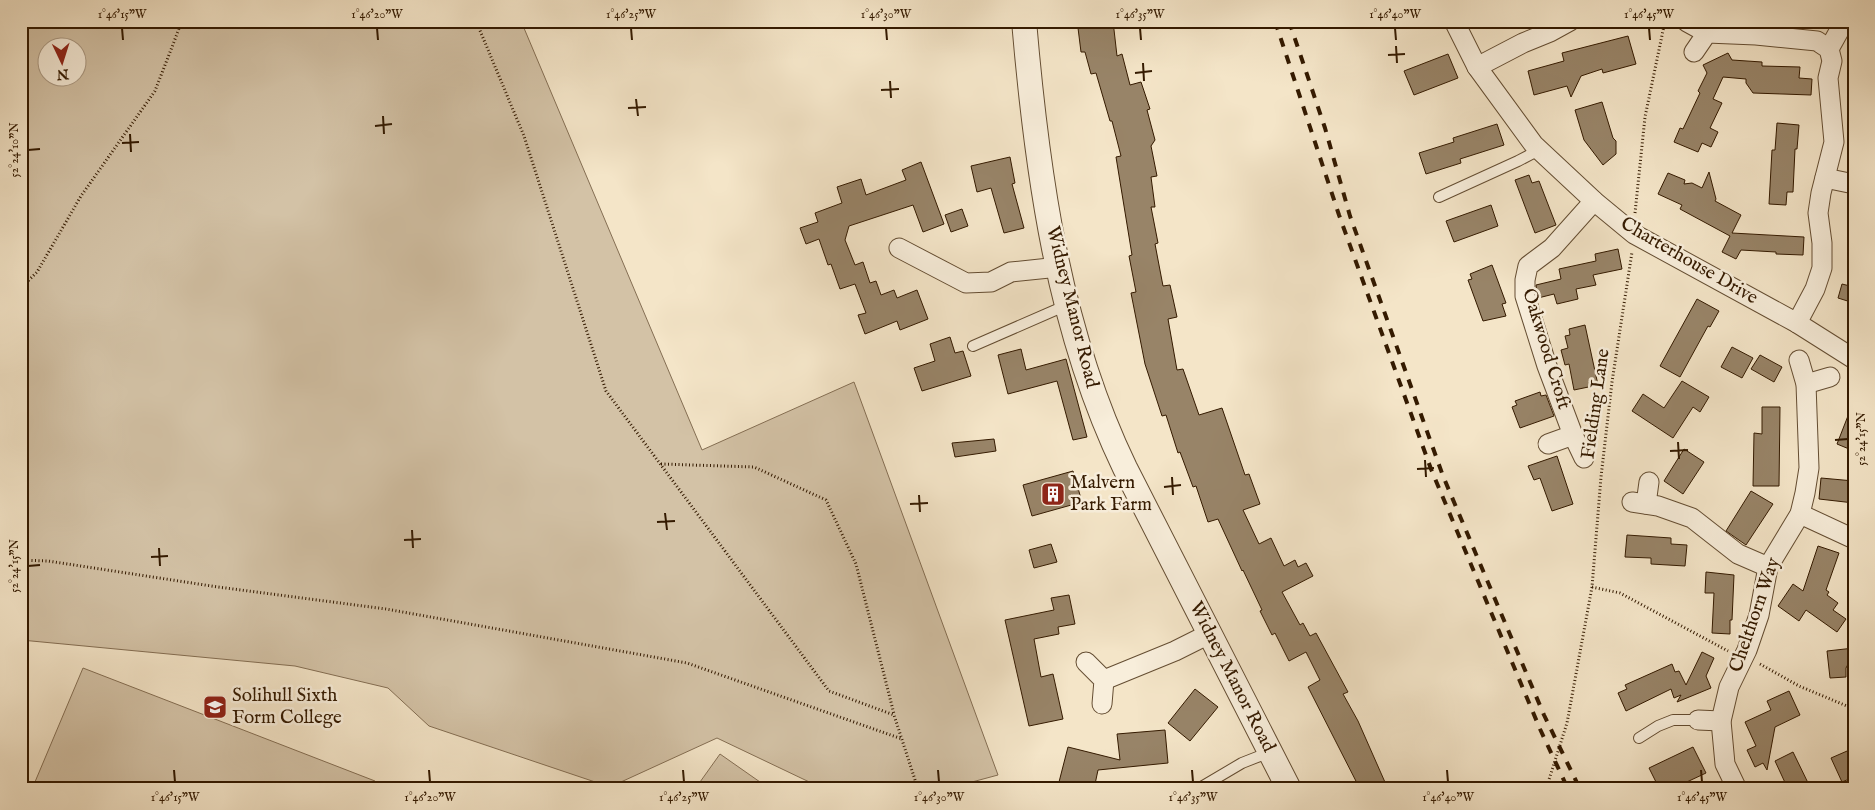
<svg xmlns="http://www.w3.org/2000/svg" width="1875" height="810" font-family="'IM FELL English',serif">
<rect width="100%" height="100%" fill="#f4e5c8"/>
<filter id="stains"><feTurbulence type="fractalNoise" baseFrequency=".004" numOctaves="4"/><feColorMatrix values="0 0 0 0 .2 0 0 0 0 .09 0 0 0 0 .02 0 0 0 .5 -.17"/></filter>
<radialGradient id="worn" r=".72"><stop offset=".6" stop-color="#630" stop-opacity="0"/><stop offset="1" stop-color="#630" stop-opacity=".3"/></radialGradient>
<g fill="#d3c2a6" stroke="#846e53" fill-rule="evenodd">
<path d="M21 21H521L702 450 854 382 998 775 946 789H824L717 738 610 787 429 726 388 688 295 666 21 640ZM48 48H78V78H48Z"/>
<polygon points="83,668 375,781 371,789 32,789"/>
<polygon points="720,754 770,789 695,789"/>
</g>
<g fill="#988468" stroke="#341a00">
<polygon points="1113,21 1117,56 1122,54 1130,85 1141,82 1150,109 1147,110 1155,140 1151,146 1157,176 1151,177 1155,207 1151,207 1158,243 1155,244 1163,286 1170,285 1177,317 1168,319 1177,370 1183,369 1199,415 1222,408 1245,475 1249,474 1260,504 1243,510 1259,544 1271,538 1284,566 1295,560 1298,567 1306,563 1313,576 1282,592 1300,625 1303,623 1310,636 1316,633 1348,692 1343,694 1358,721 1388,789 1360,789 1308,687 1320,680 1306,652 1289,661 1275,633 1272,635 1260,611 1262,610 1243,570 1242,571 1218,519 1208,522 1196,486 1193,487 1180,452 1178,453 1166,415 1162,416 1145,364 1131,293 1136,292 1129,256 1132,255 1116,157 1121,156 1112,121 1110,121 1096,73 1091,74 1085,52 1081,52 1078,28"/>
<polygon points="1628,36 1636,64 1603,73 1602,69 1581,76 1571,97 1567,86 1534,95 1528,71 1564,61 1562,53"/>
<polygon points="1728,53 1732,60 1762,62 1762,66 1800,67 1799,78 1812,79 1811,95 1753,93 1746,83 1746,79 1723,77 1713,99 1722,103 1710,128 1718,132 1711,147 1702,143 1698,152 1674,142 1680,128 1683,129 1700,93 1698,91 1707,73 1703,65"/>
<polygon points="1448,54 1458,78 1414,95 1404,71"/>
<polygon points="1602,102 1613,138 1616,141 1616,154 1603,165 1584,140 1575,110"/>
<polygon points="1777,123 1799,125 1797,149 1795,149 1793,192 1787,192 1786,205 1769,204 1772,150 1775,150"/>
<polygon points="1497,124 1504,145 1460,159 1461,163 1426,174 1419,153 1454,142 1453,138"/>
<polygon points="1010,157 1015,183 1012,184 1024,228 1004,233 991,188 977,192 971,166"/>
<polygon points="921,162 944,224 923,232 913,205 849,226 845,240 855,265 863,262 870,283 876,281 881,295 894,290 897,298 917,290 928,319 900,330 897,321 865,334 858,315 866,313 855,284 840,289 831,264 828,265 819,239 806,244 800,228 818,222 815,213 842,203 837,187 861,179 866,195 906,180 902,170"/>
<polygon points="1709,172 1716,199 1715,201 1741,215 1732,233 1804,237 1803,255 1776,254 1776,252 1741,250 1736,259 1722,252 1730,236 1680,209 1682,205 1658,194 1668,173 1685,180 1684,184 1692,183 1702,188"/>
<polygon points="1529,175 1532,183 1539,181 1556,225 1535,233 1515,180"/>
<polygon points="1491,205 1498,226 1454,242 1446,221"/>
<polygon points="962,209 968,226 951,232 945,215"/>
<polygon points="1618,249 1622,269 1593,275 1596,285 1576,289 1578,299 1557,304 1554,294 1538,298 1536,285 1561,279 1559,269 1596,261 1595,254"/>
<polygon points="1492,265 1506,303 1502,304 1506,316 1483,321 1468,280 1472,279 1470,274"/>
<polygon points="1842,284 1854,287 1854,303 1838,298"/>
<polygon points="1697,299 1719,311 1710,327 1708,326 1680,377 1660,366"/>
<polygon points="1585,325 1598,385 1574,390 1569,364 1565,365 1561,350 1568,348 1565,336 1570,335 1569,329"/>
<polygon points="950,337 955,353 963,351 971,376 922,391 914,368 935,361 930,344"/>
<polygon points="1732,347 1753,358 1742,378 1721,367"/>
<polygon points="1021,349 1026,370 1066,359 1087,437 1073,440 1057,381 1008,394 998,355"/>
<polygon points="1760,355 1782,367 1774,382 1751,369"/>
<polygon points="1682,381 1709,397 1700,412 1693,407 1673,438 1632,411 1643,394 1664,408"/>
<polygon points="1540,392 1541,396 1546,395 1554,416 1520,428 1512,407 1517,405 1515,401"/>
<polygon points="1853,403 1854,403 1854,451 1837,444"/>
<polygon points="1762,407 1780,407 1779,486 1753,486 1754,433 1762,434"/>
<polygon points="994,439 996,451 955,457 952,443"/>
<polygon points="1684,449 1704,462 1683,494 1664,481"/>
<polygon points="1557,456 1573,504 1552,511 1540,478 1534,480 1528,466"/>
<polygon points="1073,471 1082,502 1032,516 1023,485"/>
<polygon points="1821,478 1854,481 1854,503 1819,499"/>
<polygon points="1751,491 1773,504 1746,545 1726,531"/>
<polygon points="1627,535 1671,538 1671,544 1687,545 1685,566 1651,564 1651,558 1625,557"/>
<polygon points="1051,544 1057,562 1034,568 1029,550"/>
<polygon points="1818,546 1839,553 1826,590 1829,592 1827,595 1838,603 1833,610 1846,619 1837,632 1806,610 1799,621 1778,606 1793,584 1803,591"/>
<polygon points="1706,572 1734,575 1732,620 1730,620 1730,634 1712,633 1714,593 1705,593"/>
<polygon points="1069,595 1075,624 1058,627 1059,634 1034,639 1041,677 1053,674 1063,719 1029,726 1005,620 1054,610 1051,598"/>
<polygon points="1854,648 1854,653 1846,668 1846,677 1830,678 1827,651"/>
<polygon points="1702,652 1714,658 1706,676 1711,688 1677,702 1681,695 1674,698 1671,689 1626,711 1618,693 1627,689 1625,685 1672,664 1675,672 1679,671 1686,685"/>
<polygon points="1195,689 1218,707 1190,741 1168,723"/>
<polygon points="1789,691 1800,715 1775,727 1767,770 1763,763 1755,767 1747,750 1756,746 1745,722 1771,710 1767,701"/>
<polygon points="1165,730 1168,763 1098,770 1094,789 1059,782 1068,747 1120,760 1117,734"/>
<polygon points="1693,747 1706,773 1674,788 1671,782 1659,788 1649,768"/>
<polygon points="1854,748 1854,777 1842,782 1831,758"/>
<polygon points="1793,752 1811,789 1788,789 1775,761"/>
</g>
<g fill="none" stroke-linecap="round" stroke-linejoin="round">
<g stroke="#644d32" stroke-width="12">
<g id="service">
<polyline points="1439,197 1518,161 1539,150"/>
<polyline points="973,346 1067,305"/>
<polyline points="1639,738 1658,726 1673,720 1698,720"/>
<polyline points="1198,789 1242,763 1270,752"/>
</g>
</g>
<g stroke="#644d32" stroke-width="21">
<g id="minor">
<polyline points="1454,21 1477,67 1534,145 1594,201 1634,234 1797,323 1854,359"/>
<polyline points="1687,22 1707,33"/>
<polyline points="1829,49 1839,31"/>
<polyline points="1694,52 1707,33 1756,35 1817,41 1829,49 1832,61 1828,78 1834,142 1821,193 1818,213 1822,243 1822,268 1815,289 1797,323"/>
<polyline points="1477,67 1523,43 1550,32 1570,21"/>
<polyline points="1825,178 1854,184"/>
<polyline points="899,248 966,283 991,282 1011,272 1059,267"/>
<polyline points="1806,384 1830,377"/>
<polyline points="1548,444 1573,435"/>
<polyline points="1584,458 1573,435 1547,366 1525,296 1525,280 1528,266 1552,248 1594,201"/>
<polyline points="1632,502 1658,506 1692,518 1738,554 1768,567"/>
<polyline points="1646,504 1649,482"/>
<polyline points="1800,514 1854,539"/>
<polyline points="1086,662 1104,680 1102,704"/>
<polyline points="1104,680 1175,651 1211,633"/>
<polyline points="1698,720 1721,721"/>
<polyline points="1737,789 1725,764 1721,721 1729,687 1747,650 1759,615 1768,567 1800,514 1805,493 1809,468 1806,384 1799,360"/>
</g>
</g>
<g stroke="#644d32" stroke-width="26">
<path id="tertiary" d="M1024 21C1037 173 1058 329 1125 468L1289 789"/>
</g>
<g stroke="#341a00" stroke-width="3" stroke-dasharray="1 2.5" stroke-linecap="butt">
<polyline points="476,21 524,136 606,391 829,691 894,715 918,789"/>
<polyline points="1635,213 1645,117 1665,21"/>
<polyline points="21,288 37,272 81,196 155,91 182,21"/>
<polyline points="661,464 754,467 826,500 856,564 894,714"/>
<polyline points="21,560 48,561 218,587 386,609 687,663 902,739"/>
<polyline points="1592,587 1620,593 1728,651"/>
<polyline points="1760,664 1799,686 1854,709"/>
<polyline points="1243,789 1255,783 1263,783"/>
<polyline points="1546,789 1567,723 1592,587 1601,477 1612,382 1632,252"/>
</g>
<use href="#service" stroke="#f8eedb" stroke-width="10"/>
<use href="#minor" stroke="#f8eedb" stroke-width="19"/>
<use href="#tertiary" stroke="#f8eedb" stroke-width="24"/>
<g stroke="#341a00" stroke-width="4" stroke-dasharray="9 9" stroke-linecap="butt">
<polyline points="1275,21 1339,215 1431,469 1540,729 1568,789"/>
<polyline points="1289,21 1325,128 1350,216 1443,476 1544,715 1580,789"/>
</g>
</g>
<path fill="none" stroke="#341a00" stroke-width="2" d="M122 28 123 40M377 28 378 40M631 28 632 40M886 28 887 40M1140 28 1141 40M1395 28 1396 40M1649 28 1650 40M1396 46 1397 63M1388 55 1405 54M1143 63 1144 81M1135 73 1152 71M890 81 891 98M881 90 899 89M636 99 638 116M628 108 646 107M383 116 384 134M375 126 392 124M130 134 131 152M122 143 139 142M28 150 40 149M1835 440 1848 439M1678 442 1679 459M1670 451 1688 450M1425 460 1426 477M1417 469 1434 468M1172 477 1173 495M1164 487 1181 485M919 495 920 512M910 504 928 503M665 513 667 530M657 522 675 521M412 530 413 548M404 540 421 539M159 548 160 566M151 557 168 556M28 566 40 565M174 770 175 782M429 770 430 782M683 770 684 782M938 770 939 782M1192 770 1193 782M1447 770 1448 782M1701 770 1702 782"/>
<defs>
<g id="building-square" transform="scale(1.25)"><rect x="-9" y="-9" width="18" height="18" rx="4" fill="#8f2418" stroke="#f8eedb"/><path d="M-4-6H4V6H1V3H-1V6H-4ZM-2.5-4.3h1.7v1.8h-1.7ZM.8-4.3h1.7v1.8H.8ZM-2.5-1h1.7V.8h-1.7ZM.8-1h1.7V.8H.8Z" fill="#fff"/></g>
<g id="university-square" transform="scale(1.25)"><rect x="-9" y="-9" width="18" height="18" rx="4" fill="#8f2418" stroke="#f8eedb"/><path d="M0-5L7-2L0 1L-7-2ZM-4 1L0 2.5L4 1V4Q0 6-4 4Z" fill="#fff"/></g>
</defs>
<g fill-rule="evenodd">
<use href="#building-square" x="1053" y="494"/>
<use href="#university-square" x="215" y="707"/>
</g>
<g text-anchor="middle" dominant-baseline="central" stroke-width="5" stroke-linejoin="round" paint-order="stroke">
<g font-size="19" fill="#341a00" stroke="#f8eedb">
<text transform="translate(1689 261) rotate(30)">Charterhouse Drive</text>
<text transform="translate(1072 307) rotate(76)">Widney Manor Road</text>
<text transform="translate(1546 349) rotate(73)">Oakwood Croft</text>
<text transform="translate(1596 404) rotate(-82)">Fielding Lane</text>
<text transform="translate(1755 615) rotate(-71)">Chelthorn Way</text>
<text transform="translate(1232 677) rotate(63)">Widney Manor Road</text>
</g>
<g font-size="19" fill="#341a00" stroke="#f8eedb" text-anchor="start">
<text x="1070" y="483">Malvern<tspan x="1070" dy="22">Park Farm</tspan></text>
<text x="232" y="696">Solihull Sixth<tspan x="232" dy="22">Form College</tspan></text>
</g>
</g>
<rect width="1875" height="810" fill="none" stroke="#f4e5c8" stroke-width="55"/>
<g transform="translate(62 62) rotate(176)"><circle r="24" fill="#f8eedb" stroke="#aa9983"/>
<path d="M0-4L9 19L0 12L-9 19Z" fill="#8f2418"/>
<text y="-8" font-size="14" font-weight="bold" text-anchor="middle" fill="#341a00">N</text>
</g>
<rect x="28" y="28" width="1820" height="754" fill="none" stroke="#341a00" stroke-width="2"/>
<g font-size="12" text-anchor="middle" fill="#341a00">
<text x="122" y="18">1°46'15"W</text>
<text x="377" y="18">1°46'20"W</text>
<text x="631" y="18">1°46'25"W</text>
<text x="886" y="18">1°46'30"W</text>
<text x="1140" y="18">1°46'35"W</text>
<text x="1395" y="18">1°46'40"W</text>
<text x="1649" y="18">1°46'45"W</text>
<text transform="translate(14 150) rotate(-90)" y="4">52°24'10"N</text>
<text transform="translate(1861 439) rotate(-90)" y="4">52°24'15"N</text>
<text transform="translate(14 566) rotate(-90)" y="4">52°24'15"N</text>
<text x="175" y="801">1°46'15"W</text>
<text x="430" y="801">1°46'20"W</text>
<text x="684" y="801">1°46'25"W</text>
<text x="939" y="801">1°46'30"W</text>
<text x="1193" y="801">1°46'35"W</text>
<text x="1448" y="801">1°46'40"W</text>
<text x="1702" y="801">1°46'45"W</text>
</g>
<rect width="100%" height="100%" filter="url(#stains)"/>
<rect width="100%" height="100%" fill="url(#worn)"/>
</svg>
